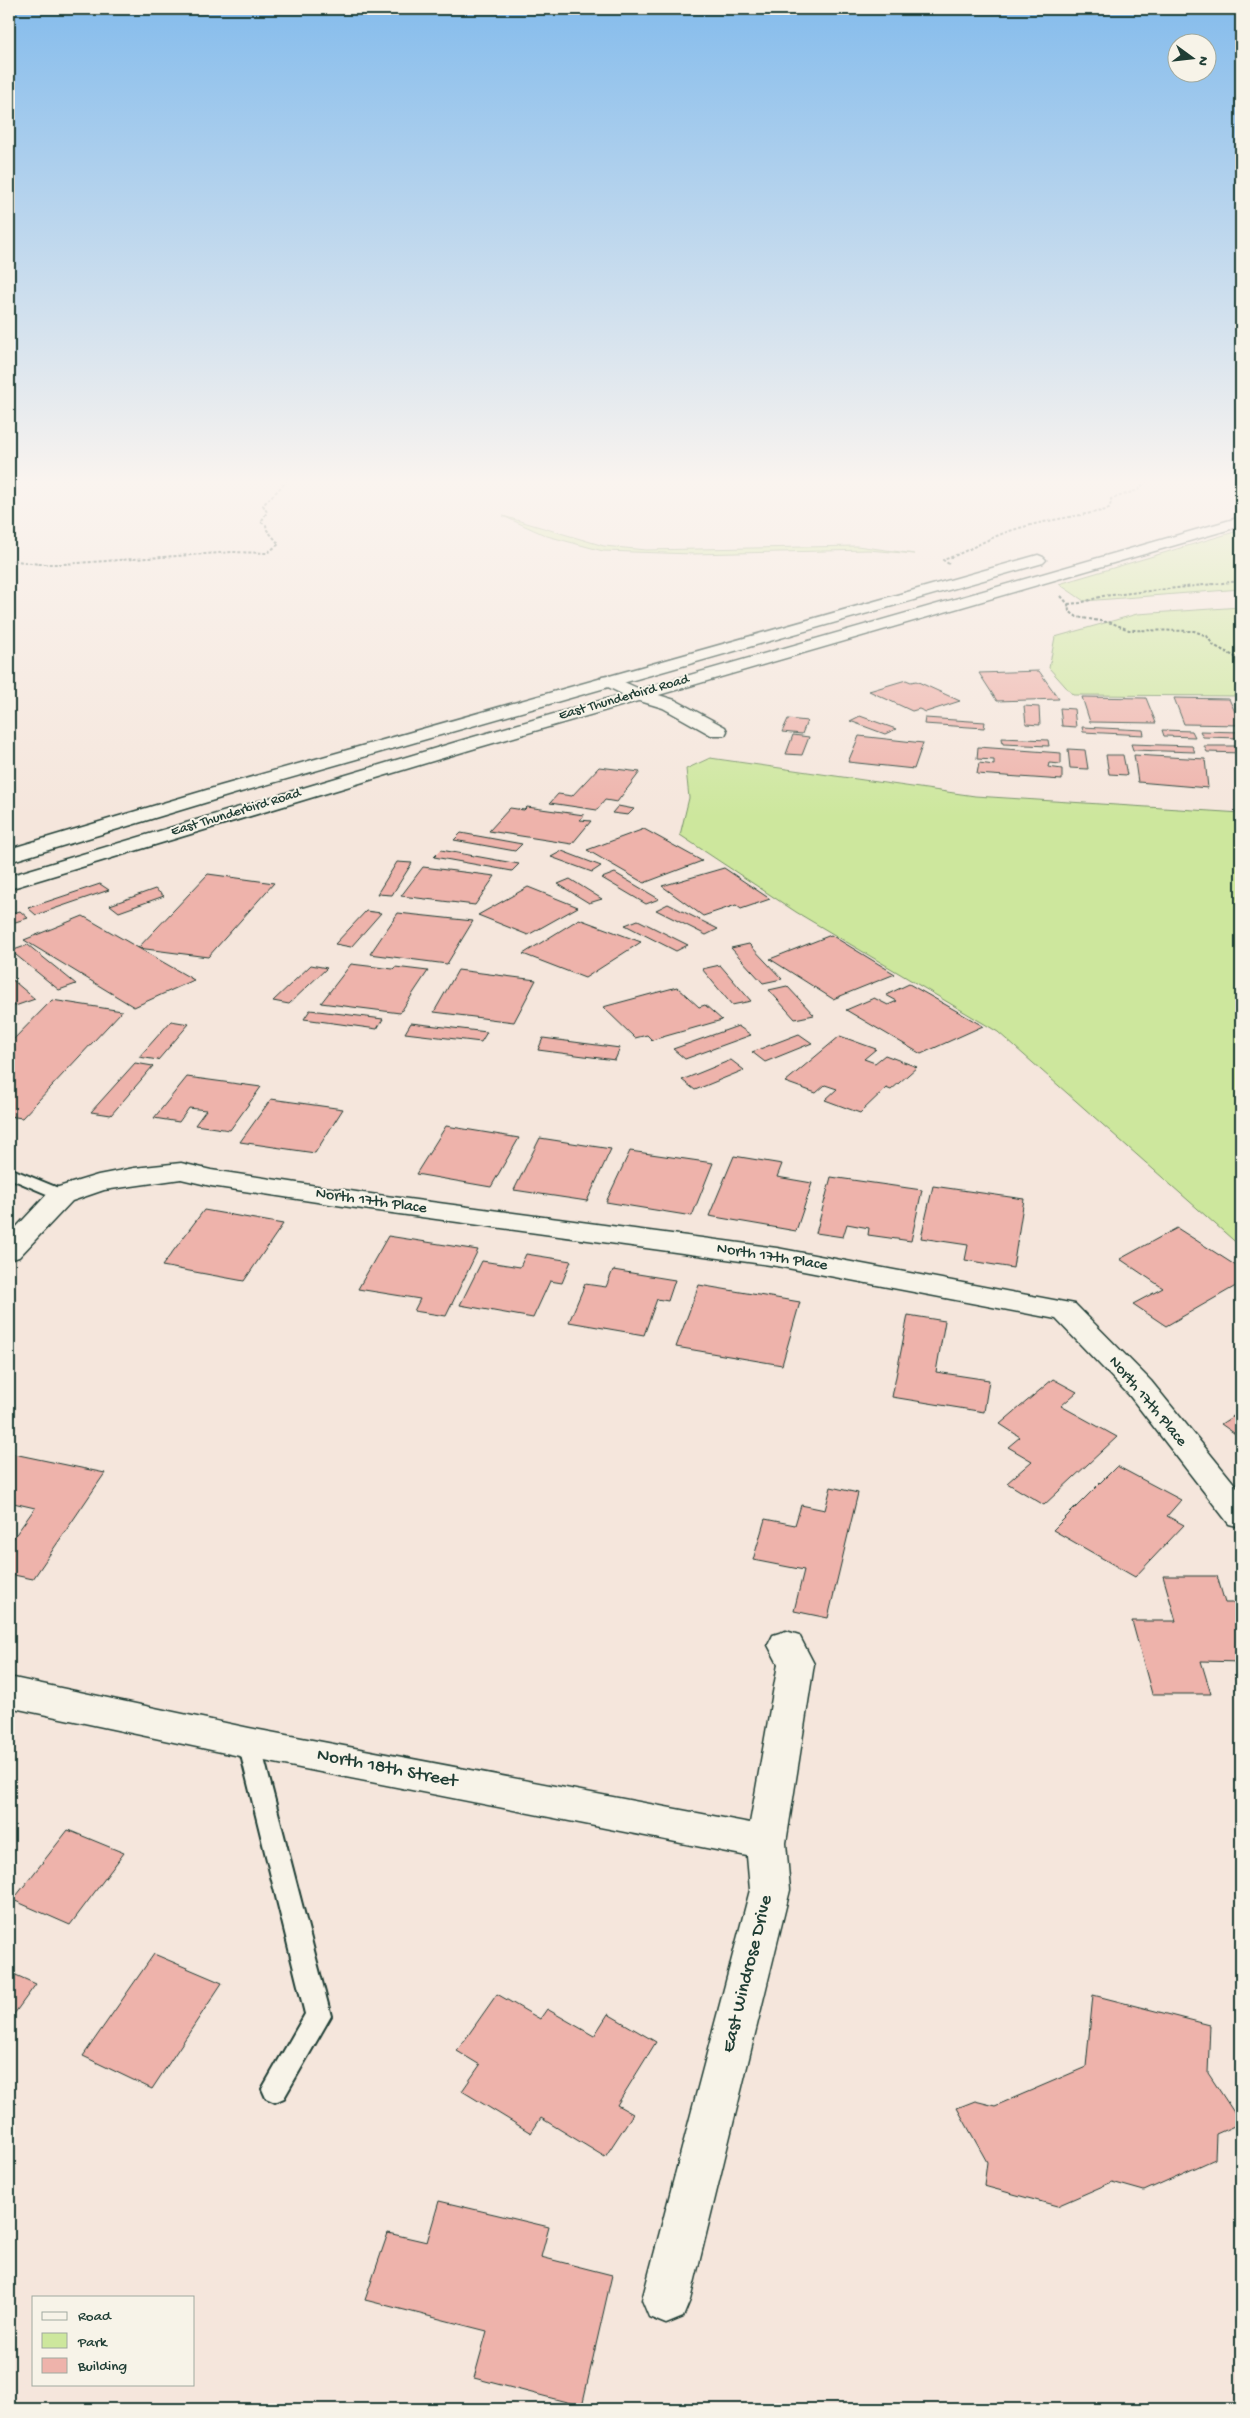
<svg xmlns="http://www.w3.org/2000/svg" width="1250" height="2418" font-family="'Gochi Hand',sans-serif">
<rect width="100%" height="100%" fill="#f5e6dc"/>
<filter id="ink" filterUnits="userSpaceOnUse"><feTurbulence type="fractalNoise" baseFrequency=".02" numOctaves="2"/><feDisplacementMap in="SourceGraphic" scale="10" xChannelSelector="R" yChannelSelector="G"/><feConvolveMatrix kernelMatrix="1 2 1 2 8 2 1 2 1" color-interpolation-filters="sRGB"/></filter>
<g filter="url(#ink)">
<g fill="#cde79d" stroke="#769268">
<polygon points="503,516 604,546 646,550 857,546 915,554 868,550 693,554 603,551 547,536"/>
<polygon points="1241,530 1241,589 1084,601 1059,584"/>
<polygon points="1241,607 1241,696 1073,695 1049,668 1055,637 1137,614"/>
<polygon points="710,758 975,796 1241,813 1241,1247 998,1032 796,912 680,835 689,798 686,769"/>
</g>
<g fill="#eeb3ab" stroke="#1f3d34">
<polygon points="1039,671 1059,699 997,701 979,673"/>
<polygon points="906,680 911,682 916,681 960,701 926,712 919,709 912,711 869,691"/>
<polygon points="1082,697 1146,698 1156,723 1090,722"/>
<polygon points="1174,698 1229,699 1241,725 1184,724"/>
<polygon points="1024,706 1039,707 1040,725 1026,724"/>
<polygon points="1060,708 1074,709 1076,727 1062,726"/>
<polygon points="860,716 896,729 885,734 850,721"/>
<polygon points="925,718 985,722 984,728 924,724"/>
<polygon points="788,719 807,721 802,734 782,732"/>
<polygon points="1082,727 1143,730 1144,735 1083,732"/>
<polygon points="1162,730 1192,731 1195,737 1164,736"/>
<polygon points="1200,731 1241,732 1241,738 1203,737"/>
<polygon points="793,735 809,737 802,755 786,754"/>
<polygon points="859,736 923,743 914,769 848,762"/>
<polygon points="1002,738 1048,740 1049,746 1003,744"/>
<polygon points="1131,744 1192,746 1195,752 1133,750"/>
<polygon points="1204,746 1241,746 1241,753 1207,752"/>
<polygon points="978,747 1061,753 1061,764 1049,763 1048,767 1062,769 1062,780 977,774 979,763 994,765 994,760 977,759"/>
<polygon points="1068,749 1085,750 1088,769 1070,768"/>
<polygon points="1106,755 1123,755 1127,775 1109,774"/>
<polygon points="1134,755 1205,759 1208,788 1138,782"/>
<polygon points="1236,763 1241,763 1241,791 1236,790"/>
<polygon points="599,767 640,772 617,802 605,800 597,810 550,803 558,794 572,796"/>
<polygon points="618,806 634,809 628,815 612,813"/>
<polygon points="527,807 584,815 580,820 591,821 572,844 489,831 510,808 524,810"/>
<polygon points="644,829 702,861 644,883 587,850"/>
<polygon points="461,833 522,844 515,851 454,840"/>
<polygon points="441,850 519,864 512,871 434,857"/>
<polygon points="562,851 601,866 592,872 551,857"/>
<polygon points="397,862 412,863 392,895 377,894"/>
<polygon points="423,867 495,876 475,905 401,896"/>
<polygon points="724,868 770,899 741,909 736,905 703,916 662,886"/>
<polygon points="615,873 659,899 646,904 602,878"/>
<polygon points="208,874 274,883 208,957 138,948"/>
<polygon points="570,879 602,899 589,903 558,884"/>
<polygon points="100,884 109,890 36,915 28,908"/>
<polygon points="528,887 578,907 528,935 478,915"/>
<polygon points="155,889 164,896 119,912 110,905"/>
<polygon points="668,904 718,929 706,935 656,910"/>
<polygon points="20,911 28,918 9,924 9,914"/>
<polygon points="366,911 381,913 351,947 335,944"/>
<polygon points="398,913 473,921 447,964 370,954"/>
<polygon points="83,916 194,980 134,1007 24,940"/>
<polygon points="579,919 641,942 585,978 523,954"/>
<polygon points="638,920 688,945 676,951 625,925"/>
<polygon points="831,935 895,974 833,999 770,959"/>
<polygon points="749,944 782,979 763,983 731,948"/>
<polygon points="28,945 76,984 59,990 11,951"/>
<polygon points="351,964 393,969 395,967 428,971 400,1013 321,1003"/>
<polygon points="311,965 327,968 289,1004 273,1001"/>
<polygon points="720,965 751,1001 732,1005 702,969"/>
<polygon points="458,970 536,980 514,1022 434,1012"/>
<polygon points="9,977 35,999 15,1006 9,1001"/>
<polygon points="909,984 983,1026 921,1054 846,1010 874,998 888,1005 897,1001 886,995"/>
<polygon points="787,986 814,1015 795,1019 769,990"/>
<polygon points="677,987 699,1007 705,1005 722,1020 652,1040 647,1035 635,1038 603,1007"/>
<polygon points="52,1000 122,1011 22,1118 9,1116 9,1044"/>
<polygon points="310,1010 383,1019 377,1029 304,1019"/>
<polygon points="171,1021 189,1024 158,1060 139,1057"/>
<polygon points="411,1023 487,1032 481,1042 405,1033"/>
<polygon points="738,1026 751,1035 685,1059 673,1049"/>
<polygon points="799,1034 812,1043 765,1062 752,1052"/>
<polygon points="840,1036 876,1049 864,1059 875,1063 885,1055 917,1067 891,1090 886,1088 860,1113 825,1100 837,1089 825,1085 816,1093 785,1082"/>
<polygon points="543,1038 620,1048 615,1060 538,1050"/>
<polygon points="731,1060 744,1070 695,1090 682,1080"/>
<polygon points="135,1063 153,1066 111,1115 91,1112"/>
<polygon points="187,1077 261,1087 230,1130 195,1125 206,1110 189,1108 179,1122 154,1118"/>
<polygon points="271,1099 343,1109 315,1153 240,1142"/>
<polygon points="446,1126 519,1138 491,1187 416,1174"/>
<polygon points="540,1138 611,1149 587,1201 514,1190"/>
<polygon points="630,1151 713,1163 692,1216 606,1202"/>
<polygon points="734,1156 782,1164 777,1177 812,1183 796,1231 709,1216"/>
<polygon points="831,1177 922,1190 911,1241 868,1235 869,1228 847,1224 843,1237 816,1233"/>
<polygon points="933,1186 1024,1199 1013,1268 965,1260 968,1245 921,1238"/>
<polygon points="204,1210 283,1224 244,1281 162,1266"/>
<polygon points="1177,1228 1241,1269 1241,1283 1166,1326 1133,1304 1163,1288 1120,1259"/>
<polygon points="388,1236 478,1250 446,1316 414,1311 420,1299 358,1289"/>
<polygon points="526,1254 571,1261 562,1283 550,1281 533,1318 460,1305 482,1261 520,1267"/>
<polygon points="613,1270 675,1280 668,1301 657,1299 644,1335 569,1322 585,1284 606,1287"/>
<polygon points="699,1285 800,1302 782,1365 676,1347"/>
<polygon points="908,1315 945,1321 936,1372 989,1380 984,1412 892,1397"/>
<polygon points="1053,1379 1077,1392 1061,1406 1117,1437 1044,1505 1007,1483 1032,1461 1008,1447 1020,1437 1000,1424"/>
<polygon points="1241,1411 1241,1438 1221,1424"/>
<polygon points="9,1453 105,1473 33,1579 9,1574 9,1544 35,1508 9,1502"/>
<polygon points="1117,1466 1181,1500 1167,1516 1184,1525 1135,1577 1053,1530"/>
<polygon points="831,1487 858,1493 828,1618 794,1611 804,1570 753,1560 765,1519 795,1525 801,1505 825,1510"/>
<polygon points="1163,1576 1217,1576 1225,1603 1241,1603 1241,1662 1201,1661 1211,1694 1152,1694 1132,1621 1176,1621"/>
<polygon points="68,1830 124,1853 70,1925 13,1900"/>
<polygon points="154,1954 222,1983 152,2089 83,2056"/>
<polygon points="9,1972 36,1984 9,2021"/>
<polygon points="497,1994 540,2019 547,2009 594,2036 608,2014 656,2042 617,2105 633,2114 605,2157 541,2118 531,2133 462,2091 480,2065 457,2051"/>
<polygon points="1093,1995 1210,2025 1208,2073 1241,2123 1216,2134 1215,2159 1144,2191 1112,2182 1057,2206 984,2186 987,2162 957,2108 975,2101 995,2106 1086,2067"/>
<polygon points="439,2201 549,2227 541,2257 612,2275 582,2406 474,2378 487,2331 365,2300 388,2233 427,2242"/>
</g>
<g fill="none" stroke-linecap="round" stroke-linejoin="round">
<g stroke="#1f3d34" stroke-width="4">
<g id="lane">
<polygon points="12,1169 68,1192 70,1195 68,1198 56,1198 9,1178 9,1170"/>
<polygon points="249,1734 257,1737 260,1743 331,2016 284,2098 275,2102 266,2098 262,2089 305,2014 238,1743 241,1737"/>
</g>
</g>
<g stroke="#1f3d34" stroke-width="3">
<g id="street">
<polygon points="608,675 642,690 675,700 725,727 727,731 725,735 711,735 663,708 630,698 602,684 599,680 602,676"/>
<polygon points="181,1163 211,1170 363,1193 777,1248 1075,1304 1151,1381 1241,1492 1241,1527 1229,1524 1129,1395 1056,1319 777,1266 363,1209 211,1186 181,1179 104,1190 72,1201 19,1257 9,1260 9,1235 52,1189 98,1175 134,1168"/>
<polygon points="786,1631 799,1635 814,1664 786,1843 790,1890 690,2300 683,2317 666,2324 649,2317 642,2300 750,1890 747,1856 249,1758 9,1707 9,1677 249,1728 750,1823 778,1664 768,1645 773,1635"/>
</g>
</g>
<g stroke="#1f3d34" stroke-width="3">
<g id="secondary">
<polygon points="1241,517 1241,526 476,748 9,889 9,876 463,740"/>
<polygon points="1038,555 1043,557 1046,560 1043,563 234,794 9,862 9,849 220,786"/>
</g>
</g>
<g stroke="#1f3d34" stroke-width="2" stroke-dasharray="3 2" stroke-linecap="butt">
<polyline points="60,479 74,479"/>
<polyline points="9,483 47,479"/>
<polyline points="9,560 39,564 63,564 233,552 267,553 279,544 267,530 266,525 261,522 267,512 263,505 289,479"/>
<path d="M949 564 943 560C965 553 984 540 1007 532 1038 521 1074 517 1106 510L1110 507 1111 499 1138 490 1148 479"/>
<polyline points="1061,596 1068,604 1069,611 1077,617 1112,623 1129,630 1194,631 1207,636 1213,645 1241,660"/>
<polyline points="1068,604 1080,603 1103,596 1241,581"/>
</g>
<use href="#lane" fill="#f7f3e8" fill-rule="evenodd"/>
<use href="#street" fill="#f7f3e8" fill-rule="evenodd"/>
<use href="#secondary" fill="#f7f3e8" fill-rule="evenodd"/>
</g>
</g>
<linearGradient id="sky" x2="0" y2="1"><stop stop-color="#85bcec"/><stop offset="0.59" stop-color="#faf4ef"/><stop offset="1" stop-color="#faf4ef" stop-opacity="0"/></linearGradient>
<rect width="1250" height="817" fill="url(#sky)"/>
<g text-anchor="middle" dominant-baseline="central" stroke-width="4" stroke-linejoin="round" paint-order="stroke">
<g font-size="14" fill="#1f3d34" stroke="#f7f3e8">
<text transform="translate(624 698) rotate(-16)">East Thunderbird Road</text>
<text transform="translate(236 813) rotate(-17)">East Thunderbird Road</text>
</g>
<g font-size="16" fill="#1f3d34" stroke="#f7f3e8">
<text transform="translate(371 1202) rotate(8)">North 17th Place</text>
<text transform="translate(772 1258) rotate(9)">North 17th Place</text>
<text transform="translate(1147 1402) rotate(50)">North 17th Place</text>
</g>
<g font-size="19" fill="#1f3d34" stroke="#f7f3e8">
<text transform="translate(387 1769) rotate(11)">North 18th Street</text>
<text transform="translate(748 1974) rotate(-76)">East Windrose Drive</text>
</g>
</g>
<rect width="1250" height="2418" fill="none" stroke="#f7f3e8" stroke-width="30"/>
<rect x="15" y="15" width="1220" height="2388" fill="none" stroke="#1f3d34" stroke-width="2" filter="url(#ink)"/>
<rect x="32" y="2296" width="162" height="90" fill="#f7f3e8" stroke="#a1aaa0"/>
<rect x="42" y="2312" width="25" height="8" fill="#f7f3e8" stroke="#a1aaa0"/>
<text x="78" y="2320" font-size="15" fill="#1f3d34">Road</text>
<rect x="42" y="2333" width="25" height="15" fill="#cde79d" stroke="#a1aaa0"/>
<text x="78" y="2346" font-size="15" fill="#1f3d34">Park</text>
<rect x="42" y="2358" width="25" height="15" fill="#eeb3ab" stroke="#a1aaa0"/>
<text x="78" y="2370" font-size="15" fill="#1f3d34">Building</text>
<g transform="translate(1192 58) rotate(105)"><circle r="24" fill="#f7f3e8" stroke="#a1aaa0"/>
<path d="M0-4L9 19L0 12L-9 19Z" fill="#1f3d34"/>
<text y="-8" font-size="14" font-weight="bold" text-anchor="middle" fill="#1f3d34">N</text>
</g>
</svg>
